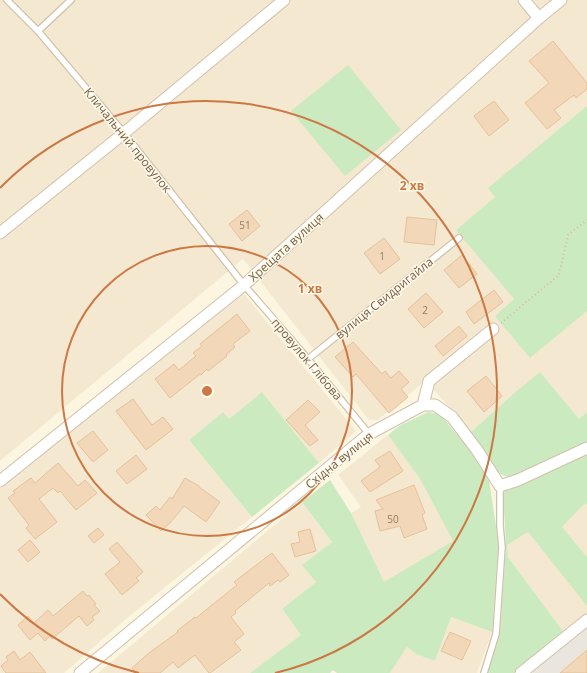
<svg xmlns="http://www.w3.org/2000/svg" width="587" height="673" font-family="'Open Sans',sans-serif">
<rect width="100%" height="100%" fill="#fcf6e1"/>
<g fill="#f4e9d0">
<polygon points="0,0 587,0 587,412 579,419 512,395 471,432 436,392 425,381 378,420 369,420 243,259 0,461"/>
<polygon points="241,290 356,431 319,463 262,393 229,419 223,412 189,440 252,517 126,619 64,673 0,673 0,489"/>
<polygon points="388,435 420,479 453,541 384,583 351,513 361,507 338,475"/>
<polygon points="587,469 587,616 565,634 508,557 507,545 528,532"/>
<polygon points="302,502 332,542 303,565 316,582 282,609 301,635 250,673 98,673"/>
<polygon points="451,617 492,632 477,673 390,673 407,647 416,654 435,661"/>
</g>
<polygon fill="#ebe6dd" points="587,627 587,673 533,673 531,671"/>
<g fill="#cbeac0">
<polygon points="348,65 401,130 345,176 291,111"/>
<polygon points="587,106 587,311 530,358 495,316 514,299 456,230 495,197 488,188"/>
<polygon points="540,372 579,419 587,412 587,444 515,476 507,477 498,473 471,432 512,395"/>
<polygon points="262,392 319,463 252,517 189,440 223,412 229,419"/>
<polygon points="428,412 440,414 472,453 489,480 496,526 498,547 492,632 451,617 435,661 416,654 407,647 390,673 337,673 333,670 330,673 250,673 301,635 282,609 316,582 302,565 332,542 302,502 330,480 351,513 384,582 453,541 420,479 388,435 399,426"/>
<polygon points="587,452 587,505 585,503 562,527 587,557 587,606 528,532 507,545 508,557 565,634 514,673 487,673 500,634 506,547 503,492 510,487"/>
</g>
<g fill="#f2d8b8" stroke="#e5c199">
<polygon points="553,41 587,83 587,89 576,98 574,95 554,110 561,118 547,129 525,103 549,83 529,61"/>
<polygon points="494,101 509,120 489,136 474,116"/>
<polygon points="247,210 260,226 242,241 229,224"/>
<polygon points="407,217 437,220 434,245 404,242"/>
<polygon points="384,238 400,259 380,274 364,253"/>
<polygon points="462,255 477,274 459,288 444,270"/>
<polygon points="494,290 503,302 474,324 466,312"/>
<polygon points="426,293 443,312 424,328 408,309"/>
<polygon points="237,314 250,331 233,344 235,347 226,355 227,356 208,371 207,369 201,375 200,374 170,398 155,379 174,364 179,370 196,356 193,353 202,346 200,344"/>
<polygon points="459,326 467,336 443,356 435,346"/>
<polygon points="353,342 382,374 385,371 391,378 399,371 409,382 401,389 408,397 389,413 356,374 353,377 335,357"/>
<polygon points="486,376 502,396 484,412 467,391"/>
<polygon points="133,399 152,425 163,417 173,429 146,450 116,411"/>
<polygon points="308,400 320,412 305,425 318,440 310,446 286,420"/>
<polygon points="93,431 108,450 93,462 77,443"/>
<polygon points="390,451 403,471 370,492 361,481 380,467 375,460"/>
<polygon points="136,455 147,469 127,484 116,471"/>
<polygon points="58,463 78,486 85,480 97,493 76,510 60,491 58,493 53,488 39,499 57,522 35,539 26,528 29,525 8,498 15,493 13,491 31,478 35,483"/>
<polygon points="185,478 199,486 199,487 220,502 206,522 184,506 171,522 161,531 146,515 156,506 160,510 170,497 172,499"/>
<polygon points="414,485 425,513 422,515 427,529 404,538 400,526 380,531 375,511 383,509 376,500"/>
<polygon points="98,528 104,535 94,543 88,536"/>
<polygon points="310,529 316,551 295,557 291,544 300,542 298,532"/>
<polygon points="30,540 40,552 28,562 18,550"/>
<polygon points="117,542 143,572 136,578 139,581 122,595 105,574 120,562 109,549"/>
<polygon points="272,553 289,575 280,582 278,580 270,586 269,583 235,611 236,613 231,617 244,634 234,642 241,650 210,673 209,673 195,655 178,668 173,662 160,673 136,673 132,668 149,653 178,632 177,631 195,617 196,618 237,585 234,582"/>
<polygon points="83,591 87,596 89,595 96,604 94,605 100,611 92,617 94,620 87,626 79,616 52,639 50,636 45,641 38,633 30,640 18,625 28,616 34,623 48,610 53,616"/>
<polygon points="450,632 471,641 462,660 441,651"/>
<polygon points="587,650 587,673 560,673"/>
<polygon points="14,651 20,660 30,652 46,673 6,673 1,666 8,660 6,657"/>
</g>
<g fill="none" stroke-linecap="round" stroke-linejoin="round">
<g stroke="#d0c1ab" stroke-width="8">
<g id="lane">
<polyline points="7,0 38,31 124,133 244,285 308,359 369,434"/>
<polyline points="38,31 71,0"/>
<polyline points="308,359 459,238"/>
<polyline points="484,673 496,634 502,547 500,526 500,486"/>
</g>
</g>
<g stroke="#d0c1ab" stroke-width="13">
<g id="street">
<polyline points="524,0 539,18"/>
<polyline points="0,233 124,133 284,0"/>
<polyline points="423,405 435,405 452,417 477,450 500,486 518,480 587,448"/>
<polyline points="0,481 244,285 539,18 561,0"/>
<polyline points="80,673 369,434 423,405 429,381 493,329"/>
<polyline points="521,673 587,620"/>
</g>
</g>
<polyline stroke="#d7bc9c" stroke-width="2" stroke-dasharray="1 3" stroke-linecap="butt" points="501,323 559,275 568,235 587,220"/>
<use href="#lane" stroke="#fff" stroke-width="5.5"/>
<use href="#street" stroke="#fff" stroke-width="11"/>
</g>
<g fill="none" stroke="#cc7845" stroke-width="2">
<circle cx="207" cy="391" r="145"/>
<path d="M139 673A290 290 0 0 1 0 594M0 188A290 290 0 1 1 275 673"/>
</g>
<g text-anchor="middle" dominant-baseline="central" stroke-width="3" stroke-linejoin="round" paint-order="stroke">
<g font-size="10" fill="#947c64">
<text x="245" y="225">51</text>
<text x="382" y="256">1</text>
<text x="425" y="310">2</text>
<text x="393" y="519">50</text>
</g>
<g font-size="12" fill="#745e48" stroke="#fff9e8">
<text transform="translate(128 140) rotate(51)">Кличальний провулок</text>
<text transform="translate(286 247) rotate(-42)">Хрещата вулиця</text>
<text transform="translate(384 298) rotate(-39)">вулиця Свидригайла</text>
<text transform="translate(307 359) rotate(50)">провулок Глібова</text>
<text transform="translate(339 460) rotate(-39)">Східна вулиця</text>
</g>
</g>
<circle cx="207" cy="391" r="6" fill="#cc7845" stroke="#fff9e8" stroke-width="2"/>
<g font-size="12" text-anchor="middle" font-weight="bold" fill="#cc7845" stroke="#fff9e8" stroke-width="3" stroke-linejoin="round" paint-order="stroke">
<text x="412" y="190">2 хв</text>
<text x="310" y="293">1 хв</text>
</g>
</svg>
